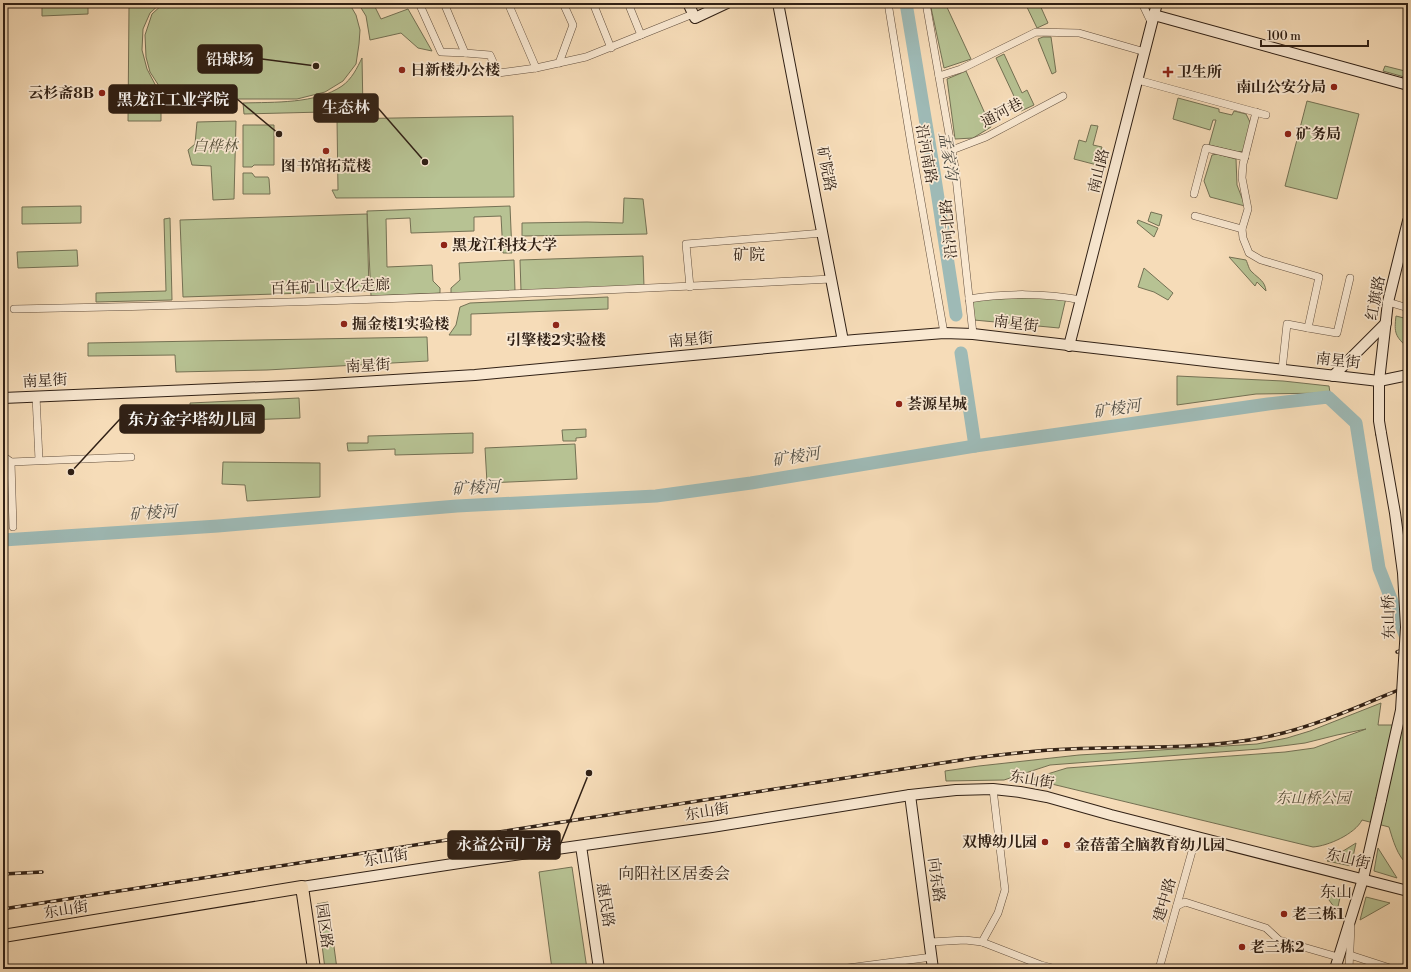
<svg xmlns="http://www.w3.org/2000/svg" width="1411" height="972" font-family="'Libre Bodoni','Noto Serif SC',serif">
<rect width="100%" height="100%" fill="#f6dcb8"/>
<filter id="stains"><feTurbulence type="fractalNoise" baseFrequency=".005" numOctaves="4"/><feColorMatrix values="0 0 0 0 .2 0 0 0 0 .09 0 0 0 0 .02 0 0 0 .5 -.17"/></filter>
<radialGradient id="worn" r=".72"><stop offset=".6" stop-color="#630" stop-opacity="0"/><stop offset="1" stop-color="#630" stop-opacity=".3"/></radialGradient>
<g fill="#b7c293" stroke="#747154">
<polygon points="42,3 88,3 88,14 42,16"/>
<polygon points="141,3 161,3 150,13 143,29 142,50 147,69 157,88 173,100 161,101 161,121 128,121 129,7"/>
<polygon points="164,3 349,3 356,15 360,30 359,44 356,64 343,81 325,92 297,99 177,99 161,89 150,72 146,57 145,35 152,14"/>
<polygon points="358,3 373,3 381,19 408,9 432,51 418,48 401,33 370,40 366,16"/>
<polygon points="930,3 945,3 971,59 944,68"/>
<polygon points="1025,3 1039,3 1048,23 1037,28"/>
<polygon points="1043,37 1051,37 1056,72 1052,74 1038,39"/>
<polygon points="1004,54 1022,93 1027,90 1034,105 1021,111 996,58"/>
<path d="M362 58 363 111 244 114 243 103C274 102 316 104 342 86 352 79 357 68 362 58Z"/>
<polygon points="1385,66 1405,71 1407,67 1408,67 1408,78 1383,71"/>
<polygon points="966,71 991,127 973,138 955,139 947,79"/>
<polygon points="1178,98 1219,109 1219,112 1232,115 1234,111 1246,114 1251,124 1244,151 1238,152 1209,145 1216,120 1213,120 1210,130 1173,119"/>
<polygon points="1307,101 1359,114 1337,199 1285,186"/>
<polygon points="513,116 514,197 336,198 332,190 338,190 337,119"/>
<polygon points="236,121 234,199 213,200 211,166 192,165 188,150 195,144 197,122"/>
<polygon points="243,125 274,125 274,165 254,165 252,167 243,167"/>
<polygon points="1091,125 1098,126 1093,145 1102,147 1097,165 1074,159 1079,140 1086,142"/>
<polygon points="1217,154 1236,159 1237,185 1245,206 1210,197 1204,181 1212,155"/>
<polygon points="243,173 252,173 255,177 268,177 269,179 270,194 243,194"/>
<polygon points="624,198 643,199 647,234 522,236 522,223 587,222 623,223"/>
<polygon points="81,206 81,223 22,224 22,207"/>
<polygon points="510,206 512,253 503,253 501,216 474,217 474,231 411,233 410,218 386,219 387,267 432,265 433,281 440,288 440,293 371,296 367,211"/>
<polygon points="1151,212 1162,215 1159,226 1148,221"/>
<polygon points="367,214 369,291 183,297 180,220"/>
<polygon points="170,218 172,300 96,302 96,293 166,291 164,219"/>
<polygon points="1138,220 1158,228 1154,237 1137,223"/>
<polygon points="77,250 78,266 18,268 17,252"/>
<polygon points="643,256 644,287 521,291 520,260"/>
<path d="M1229 257 1246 260C1248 264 1249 270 1252 272 1259 279 1265 281 1266 291L1257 282 1255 286Z"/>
<polygon points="514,260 515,291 451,294 451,288 460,280 459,263"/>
<polygon points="1144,268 1173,293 1168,300 1154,292 1138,287"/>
<polygon points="608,297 608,309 471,314 471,335 449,335 456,325 460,307 470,303"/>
<polygon points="1039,297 1066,298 1059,328 974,320 972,300"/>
<path d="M1396 316 1408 319V348C1395 336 1394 333 1396 316Z"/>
<polygon points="427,337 428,361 267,370 176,372 175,355 88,356 88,343"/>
<polygon points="1177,376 1283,381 1329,386 1330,393 1256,394 1177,405"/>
<polygon points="299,398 300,418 191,422 190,403"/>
<polygon points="586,429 586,437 576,438 576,441 563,441 562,430"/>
<polygon points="473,433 473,453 395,455 395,449 348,451 347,443 368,443 368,436"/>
<polygon points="575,444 577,479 487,483 485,448"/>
<polygon points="223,462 320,463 320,497 247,501 245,485 222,484"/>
<path d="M1381 703 1378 725H1408V865C1397 856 1393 840 1389 827L1362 820C1355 834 1328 846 1313 847L1031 779 1067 768 1285 752 1314 748 1366 729 1337 735 1305 743 1259 749 1050 765 1004 780 946 781 945 771 979 766 1079 755 1257 744 1287 738 1310 731Z"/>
<polygon points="1356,843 1351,866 1327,861"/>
<polygon points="1378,848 1397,878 1374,871"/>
<polygon points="572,867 587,969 552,969 539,872"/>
<polygon points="1321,889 1341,893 1337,911"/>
<polygon points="1366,897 1390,903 1360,920"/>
<polygon points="328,902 337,969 325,969 317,904"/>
</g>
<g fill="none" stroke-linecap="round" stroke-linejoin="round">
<g stroke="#9ebab6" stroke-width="13">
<polyline points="906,3 934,172 956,315"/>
<polyline points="961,353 975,446"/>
<polyline points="3,540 218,526 457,506 656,496 751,483 975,446 1268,404 1328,397 1356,423 1379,568 1407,640"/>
</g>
<g stroke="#624f3e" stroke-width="8">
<g id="street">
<polyline points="419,3 441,52 465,53"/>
<polyline points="444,3 465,53 490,55 498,73 536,68 586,57 693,14"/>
<polyline points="508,3 536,68"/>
<polyline points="593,3 611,48"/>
<polyline points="628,3 641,35"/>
<polyline points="888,3 911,144 944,333"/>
<polyline points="926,3 955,168 973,334"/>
<polyline points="1142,3 1152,24"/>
<polyline points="559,63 573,25 563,3"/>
<polyline points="939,76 961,69 1036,32 1079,33 1145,52"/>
<polyline points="1138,80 1266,115"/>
<polyline points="1256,112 1243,164 1242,178 1248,209 1242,229 1243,238 1249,253 1261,260 1319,277 1308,328 1287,324 1282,370"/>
<polyline points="952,150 986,137 1063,96"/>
<polyline points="1194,194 1206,148 1245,157"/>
<polyline points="1195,216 1242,229"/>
<polyline points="690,287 686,244 823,233"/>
<path d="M969 299C1003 293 1047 293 1081 300"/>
<polyline points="1388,302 1408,308"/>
<path d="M14 309C287 304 559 293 831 279"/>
<polyline points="1308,328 1337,333 1350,278"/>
<polyline points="36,396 39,460"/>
<polyline points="3,456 11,462 131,457"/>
<polyline points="11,462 13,527"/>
<polyline points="1177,906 1185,902 1266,928 1279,940 1338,957"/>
<polyline points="930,942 965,940 982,942 1041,965 1056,969"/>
<polyline points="982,942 998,913 1005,890 993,789"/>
<polyline points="1350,955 1393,969"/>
<polyline points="840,969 932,957"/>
<polyline points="1159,969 1196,837"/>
<polyline points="1349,969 1351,926"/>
</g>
</g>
<g stroke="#302015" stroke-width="12">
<g id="secondary">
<polyline points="688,3 695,18 727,3"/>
<polyline points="778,3 843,341"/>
<polyline points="1154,15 1408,85"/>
<polyline points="1069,346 1157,3"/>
<polyline points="1333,376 1386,323"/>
<polyline points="3,398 312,385 475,375 855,340 944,333 973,334 1379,381 1408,375"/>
<polyline points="1381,433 1379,421 1379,381 1388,302 1408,221"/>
<polyline points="910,795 933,969"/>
<polyline points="581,846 599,969"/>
<polyline points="302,887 479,860 712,827 910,795 956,790 993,789 1020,792 1047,797 1111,815 1408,891"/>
<polyline points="1335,969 1363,879 1381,800"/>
</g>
</g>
<g stroke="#302015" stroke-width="14">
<polyline id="highway" points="3,936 302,887 314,969"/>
</g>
<use href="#street" stroke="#f9e8d1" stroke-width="7"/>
<use href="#secondary" stroke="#f9e8d1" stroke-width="10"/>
<use href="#highway" stroke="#f6dcb8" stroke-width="12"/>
<g stroke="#302015" stroke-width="3.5">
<g id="rail">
<polyline points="1397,652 1408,648"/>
<polyline points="3,874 42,872"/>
<path d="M3 909 974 758C1006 754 1038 750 1070 749 1135 746 1202 750 1266 737 1315 727 1362 705 1408 686"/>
</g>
</g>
<use href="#rail" stroke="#f9e8d1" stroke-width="2" stroke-dasharray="6" stroke-linecap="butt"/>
<g stroke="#302015" stroke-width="12" stroke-linecap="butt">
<polyline id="secondary-bridge" points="1381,433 1395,513 1403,573 1406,627 1401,710 1381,800"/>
</g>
<use href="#secondary-bridge" stroke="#f9e8d1" stroke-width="10"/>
</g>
<g fill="#8f2418" stroke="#f9e8d1" stroke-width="1.5">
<circle cx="402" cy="70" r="4"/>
<path d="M1166 66h4v4h4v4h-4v4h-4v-4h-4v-4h4z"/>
<circle cx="1334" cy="87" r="4"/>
<circle cx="102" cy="93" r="4"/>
<circle cx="1288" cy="134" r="4"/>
<circle cx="326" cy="151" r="4"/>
<circle cx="444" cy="245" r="4"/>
<circle cx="344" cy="324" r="4"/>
<circle cx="556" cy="325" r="4"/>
<circle cx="899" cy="404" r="4"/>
<circle cx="1045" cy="842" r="4"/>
<circle cx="1067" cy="845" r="4"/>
<circle cx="1284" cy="914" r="4"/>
<circle cx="1242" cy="947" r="4"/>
</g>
<g text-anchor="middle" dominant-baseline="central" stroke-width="3.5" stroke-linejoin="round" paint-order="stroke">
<g font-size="15" font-weight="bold" fill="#302015" stroke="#f9e8d1" text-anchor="start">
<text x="410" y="70">日新楼办公楼</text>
<text x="1177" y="72">卫生所</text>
<text x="1326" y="87" text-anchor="end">南山公安分局</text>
<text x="94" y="93" text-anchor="end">云杉斋8B</text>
<text x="1296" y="134">矿务局</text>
<text x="326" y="166" text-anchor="middle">图书馆拓荒楼</text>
<text x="452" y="245">黑龙江科技大学</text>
<text x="352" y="324">掘金楼1实验楼</text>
<text x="556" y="340" text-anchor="middle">引擎楼2实验楼</text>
<text x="907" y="404">荟源星城</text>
<text x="1037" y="842" text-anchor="end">双博幼儿园</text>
<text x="1075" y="845">金蓓蕾全脑教育幼儿园</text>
<text x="1292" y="914">老三栋1</text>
<text x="1250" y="947">老三栋2</text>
</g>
<g font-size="15" fill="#302015" stroke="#f9e8d1">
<text transform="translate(1002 113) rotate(-28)">通河巷</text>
<text transform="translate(926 154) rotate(80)">沿河南路</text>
<text transform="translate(826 169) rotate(79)">矿院路</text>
<text transform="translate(1099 171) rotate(-76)">南山路</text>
<text transform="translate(949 229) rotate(-96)">沿河北路</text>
<text transform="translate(330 287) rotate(-2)">百年矿山文化走廊</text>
<text transform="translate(1376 298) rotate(-79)">红旗路</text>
<text transform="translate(1016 324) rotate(7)">南星街</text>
<text transform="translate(691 340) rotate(-5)">南星街</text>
<text transform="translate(1338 361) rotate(6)">南星街</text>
<text transform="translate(368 366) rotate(-3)">南星街</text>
<text transform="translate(45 381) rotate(-3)">南星街</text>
<text transform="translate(1389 617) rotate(-91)">东山桥</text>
<text transform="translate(1032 780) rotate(10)">东山街</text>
<text transform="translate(707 812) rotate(-9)">东山街</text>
<text transform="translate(386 858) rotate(-9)">东山街</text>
<text transform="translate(1348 859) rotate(14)">东山街</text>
<text transform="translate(936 880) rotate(82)">向东路</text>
<text transform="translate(1165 900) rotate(-74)">建中路</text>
<text transform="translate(605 905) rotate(81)">惠民路</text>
<text transform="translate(66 910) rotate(-9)">东山街</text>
<text transform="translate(324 926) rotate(82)">园区路</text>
</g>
<g font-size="15" font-style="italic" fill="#58513b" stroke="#f9e8d1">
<text x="215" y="146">白桦林</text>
<text x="1313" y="798">东山桥公园</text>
</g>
<g font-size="16" font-style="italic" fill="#514e45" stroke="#f9e8d1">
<text transform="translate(948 156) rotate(81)">孟家沟</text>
<text transform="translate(1117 409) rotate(-8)">矿棱河</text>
<text transform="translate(796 457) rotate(-9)">矿棱河</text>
<text transform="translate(476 488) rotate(-3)">矿棱河</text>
<text transform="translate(153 513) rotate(-4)">矿棱河</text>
</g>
<g font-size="16" fill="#302015" stroke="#f9e8d1">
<text x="749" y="255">矿院</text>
<text x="674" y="874">向阳社区居委会</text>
<text x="1336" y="892">东山</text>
</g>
</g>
<path fill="none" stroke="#302015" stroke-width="1.5" d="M316 66L262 59M279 134L237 99M425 162L378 108M71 472L120 419M589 773L560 845"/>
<g fill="#302015" stroke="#f9e8d1" stroke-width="1.5">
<circle cx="316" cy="66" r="4"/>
<circle cx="279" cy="134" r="4"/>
<circle cx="425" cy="162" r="4"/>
<circle cx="71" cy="472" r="4"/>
<circle cx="589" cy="773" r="4"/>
</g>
<g fill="#302015" stroke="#302015" stroke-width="1.5">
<rect x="198" y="45" width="64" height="28" rx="4"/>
<rect x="109" y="85" width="128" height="28" rx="4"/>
<rect x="314" y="94" width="64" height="28" rx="4"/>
<rect x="120" y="405" width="144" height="28" rx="4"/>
<rect x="448" y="831" width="112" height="28" rx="4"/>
</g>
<g font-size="16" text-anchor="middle" font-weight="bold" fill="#fff">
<text x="230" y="65">铅球场</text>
<text x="173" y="105">黑龙江工业学院</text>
<text x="346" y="113">生态林</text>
<text x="192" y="425">东方金字塔幼儿园</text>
<text x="504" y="850">永益公司厂房</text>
</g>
<rect width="1411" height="972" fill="none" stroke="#f6dcb8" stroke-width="16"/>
<rect x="4" y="4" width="1403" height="964" fill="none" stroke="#302015" stroke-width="2"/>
<rect x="8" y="8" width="1395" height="956" fill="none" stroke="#302015"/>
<path d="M1261 40v6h107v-6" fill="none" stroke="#302015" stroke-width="2"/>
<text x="1267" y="40" font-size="12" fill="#302015" stroke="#f9e8d1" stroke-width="3" paint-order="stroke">100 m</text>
<rect width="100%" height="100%" filter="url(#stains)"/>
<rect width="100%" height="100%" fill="url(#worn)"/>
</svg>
